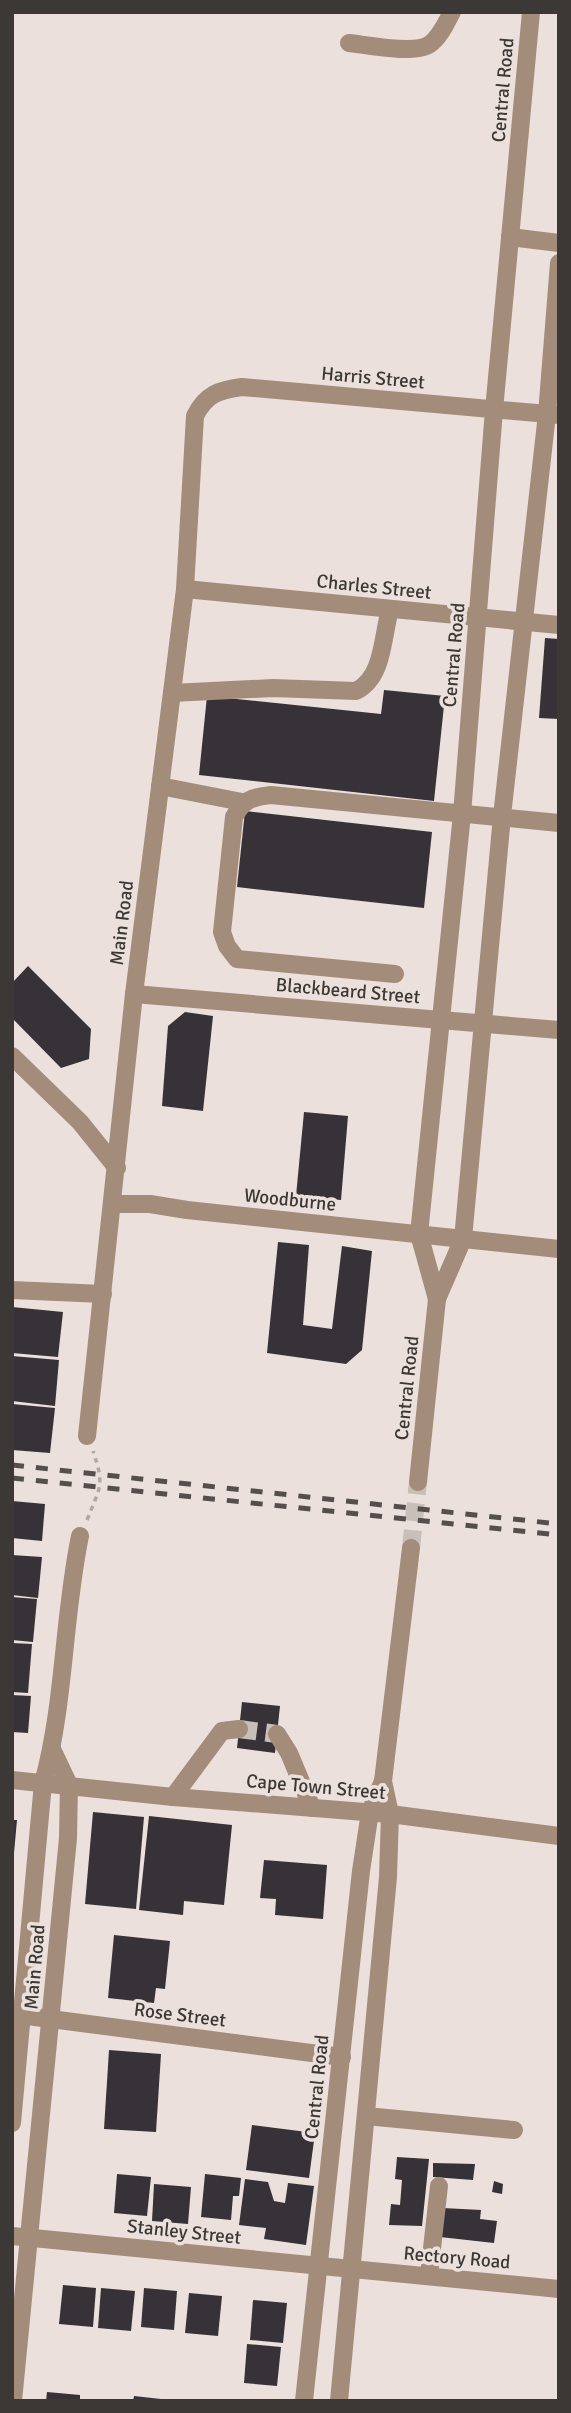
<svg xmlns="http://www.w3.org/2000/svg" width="571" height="2413" font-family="Signika,sans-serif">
<rect width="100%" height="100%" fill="#ebe0db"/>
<g fill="#373238">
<polygon points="545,638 559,639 559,719 539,718"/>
<polygon points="384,690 445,696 434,801 199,775 207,696 381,714"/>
<polygon points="245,811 432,832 424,908 237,887"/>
<polygon points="28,966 91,1029 89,1059 61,1068 12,1018 12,983"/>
<polygon points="185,1012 213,1016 203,1111 162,1106 168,1026"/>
<polygon points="304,1112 348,1116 341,1200 296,1196"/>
<polygon points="278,1242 309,1245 303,1325 332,1329 342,1246 372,1251 362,1350 346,1364 267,1353"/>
<polygon points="12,1307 63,1312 58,1357 12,1353"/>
<polygon points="12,1356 59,1360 55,1406 12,1401"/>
<polygon points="12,1404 55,1408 50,1453 12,1450"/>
<polygon points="12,1501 45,1504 42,1541 12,1538"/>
<polygon points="12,1555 42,1557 38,1598 12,1595"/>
<polygon points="12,1597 37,1599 33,1642 12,1640"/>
<polygon points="12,1643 32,1644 28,1693 12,1692"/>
<polygon points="12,1695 31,1696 28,1733 12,1732"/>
<polygon points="242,1702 280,1706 275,1753 237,1748"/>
<polygon points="93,1812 144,1817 136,1909 85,1904"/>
<polygon points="149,1816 232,1825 224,1905 184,1901 183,1915 139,1910"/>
<polygon points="12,1820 17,1820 14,1853 12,1853"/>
<polygon points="264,1860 327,1865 323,1919 275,1915 276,1899 260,1898"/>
<polygon points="114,1935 170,1941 165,1989 156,1988 154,2003 108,1998"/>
<polygon points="109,2050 161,2054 156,2132 104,2129"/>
<polygon points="252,2125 315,2133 309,2178 246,2170"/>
<polygon points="397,2157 429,2159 422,2226 389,2225 391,2204 400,2205 402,2180 395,2179"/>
<polygon points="433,2163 475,2164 473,2180 433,2177"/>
<polygon points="117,2174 151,2177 147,2216 114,2213"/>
<polygon points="205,2174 241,2178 239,2196 233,2196 231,2220 201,2217"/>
<polygon points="245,2179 268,2182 274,2201 285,2203 288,2183 314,2186 306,2245 264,2239 266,2228 239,2225"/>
<polygon points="494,2181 503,2184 502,2194 492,2192"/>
<polygon points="154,2184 191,2187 188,2224 152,2221"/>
<polygon points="443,2208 481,2210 480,2219 497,2221 494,2243 440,2237"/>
<polygon points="63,2285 96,2288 93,2327 59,2324"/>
<polygon points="101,2288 135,2291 131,2331 98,2328"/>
<polygon points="144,2288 177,2291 174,2330 141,2327"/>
<polygon points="189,2293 222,2296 218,2336 185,2333"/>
<polygon points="253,2300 287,2303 283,2343 250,2340"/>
<polygon points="247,2344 281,2347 277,2386 244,2383"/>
<polygon points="47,2392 80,2395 80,2401 46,2401"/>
<polygon points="134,2396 161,2399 160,2401 133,2401"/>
</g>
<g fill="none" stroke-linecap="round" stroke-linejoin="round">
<g stroke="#c8beba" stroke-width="18" stroke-dasharray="18 9" stroke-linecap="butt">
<polyline points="411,1548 418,1482"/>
<polyline points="239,1729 277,1734"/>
</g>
<path stroke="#b1a8a4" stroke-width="3.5" stroke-dasharray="5 5" stroke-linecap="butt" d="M87 1520C100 1487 105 1486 93 1451"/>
<g stroke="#a38c7a" stroke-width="18">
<path d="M349 43C367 45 416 55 430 44 440 37 446 23 452 12"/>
<polyline points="510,237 559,243"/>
<polyline points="185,589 559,625"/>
<path d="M172 693 273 688 356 691C384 677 382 637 390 610"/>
<polyline points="160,786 242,802"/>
<path d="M395 974 237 959 227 946 222 932 234 817C243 800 252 797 271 795L559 823"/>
<polyline points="134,994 559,1030"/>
<polyline points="12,1056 80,1122 117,1168"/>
<polyline points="113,1204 150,1204 187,1210 559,1249"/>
<polyline points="12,1290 103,1294"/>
<polyline points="437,1299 419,1234 462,814 494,410 531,12"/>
<path d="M87 1436 134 994 185 589 195 416C206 394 219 390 242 387L559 415"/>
<polyline points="418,1482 437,1299 463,1239 502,816 547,414 559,263"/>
<polyline points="277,1734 289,1753 312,1808"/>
<polyline points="12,1780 173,1797 390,1814 559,1836"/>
<polyline points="173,1797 222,1731 239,1729"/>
<polyline points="12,2014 342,2057"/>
<polyline points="366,2116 514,2130"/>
<path d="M12 2123 43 1783C65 1703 63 1618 80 1536"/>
<polyline points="12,2236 559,2289"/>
<polyline points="429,2275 439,2186"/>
<polyline points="13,2401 68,1838 69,1785 52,1749"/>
<polyline points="304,2401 361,1871 370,1812 383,1781 411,1548"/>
<polyline points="339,2401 388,1877 390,1814 383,1781"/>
</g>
<g stroke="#544f4c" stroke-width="5" stroke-dasharray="12 12" stroke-linecap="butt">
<polyline points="12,1465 559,1524"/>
<polyline points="12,1478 559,1535"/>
</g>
</g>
<g text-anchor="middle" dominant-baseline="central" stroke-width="7" stroke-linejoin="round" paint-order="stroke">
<g font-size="19" fill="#3c3836" stroke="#ebe0db">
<text transform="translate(503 90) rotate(-85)">Central Road</text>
<text transform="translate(373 378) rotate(5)">Harris Street</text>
<text transform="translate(374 587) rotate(6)">Charles Street</text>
<text transform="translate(454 655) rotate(-85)">Central Road</text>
<text transform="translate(122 923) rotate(-83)">Main Road</text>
<text transform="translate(348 991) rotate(5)">Blackbeard Street</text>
<text transform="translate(290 1200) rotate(6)">Woodburne</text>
<text transform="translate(407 1388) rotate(-84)">Central Road</text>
<text transform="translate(316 1787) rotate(5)">Cape Town Street</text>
<text transform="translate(35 1967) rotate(-85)">Main Road</text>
<text transform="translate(180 2015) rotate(7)">Rose Street</text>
<text transform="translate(317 2087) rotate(-84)">Central Road</text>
<text transform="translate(184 2232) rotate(6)">Stanley Street</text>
<text transform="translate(457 2258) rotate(5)">Rectory Road</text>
</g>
</g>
<rect width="571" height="2413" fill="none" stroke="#3c3836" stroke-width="28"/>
</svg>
